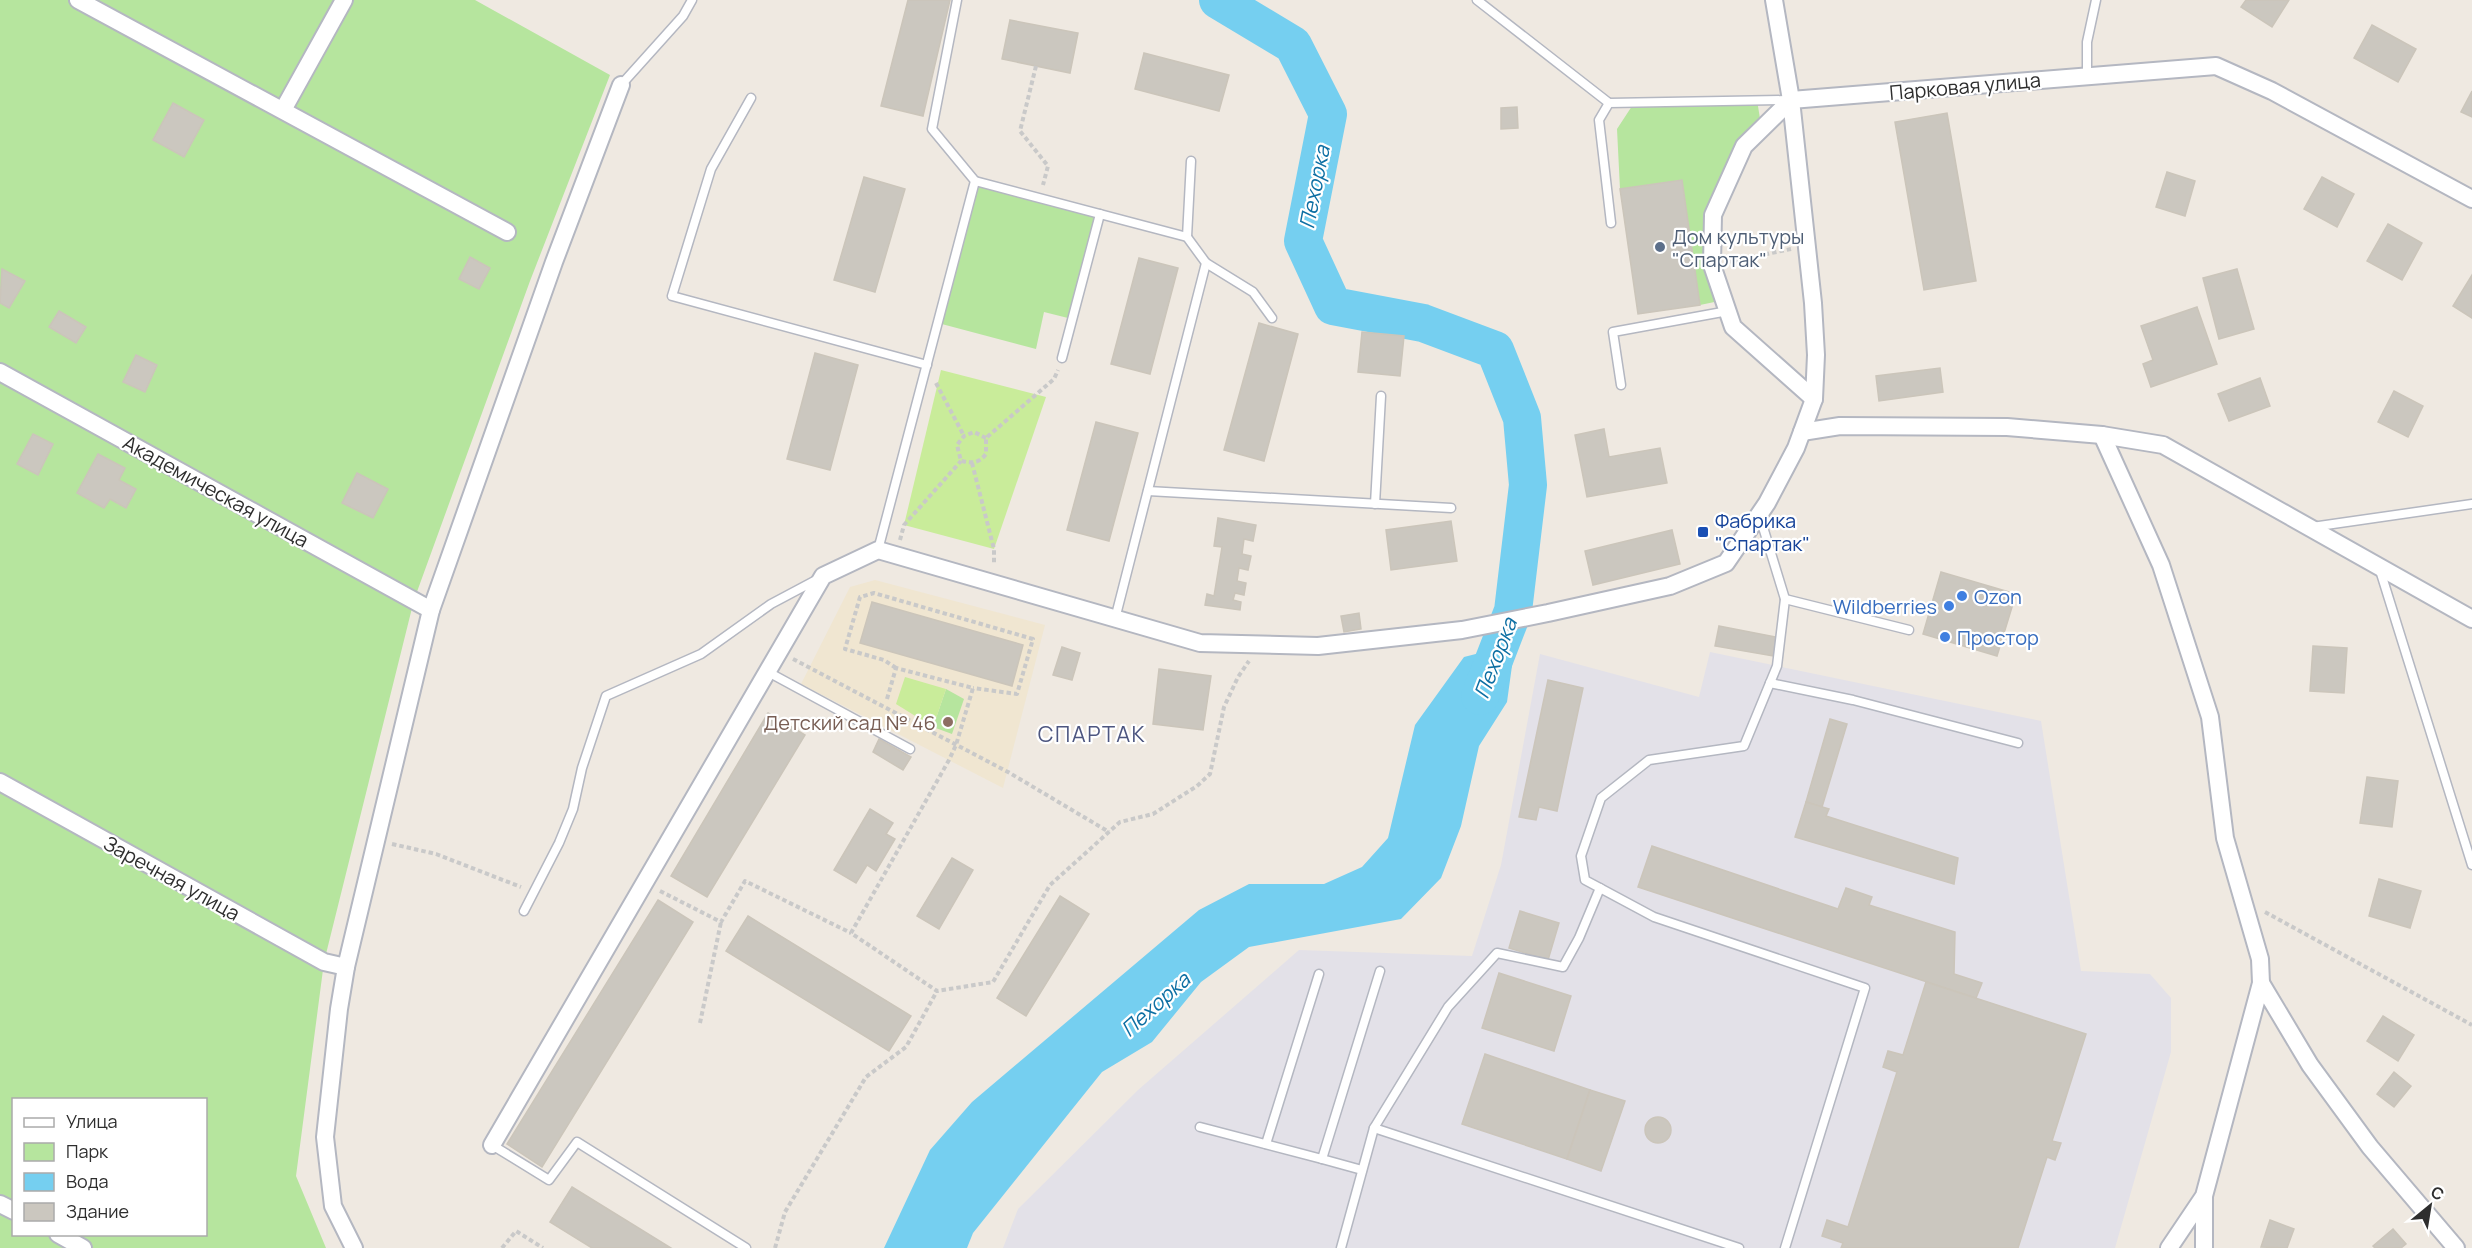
<svg xmlns="http://www.w3.org/2000/svg" width="2472" height="1248" font-family="Manrope,sans-serif">
<rect width="100%" height="100%" fill="#efe9e1"/>
<polygon fill="#e3e1e8" points="1710,652 2041,721 2081,971 2150,974 2171,998 2171,1052 2115,1248 1003,1248 1018,1209 1138,1090 1299,950 1472,956 1501,865 1540,654 1699,697"/>
<polygon fill="#f0e6d1" points="875,580 1045,625 1003,788 801,684 850,587"/>
<g fill="#b6e59e" fill-rule="evenodd">
<path d="M0 0H475L610 75 530 281 414 600 324 962 296 1176 326 1248H0ZM14 1100H206V1234H14Z"/>
<polygon points="1757,100 1762,131 1713,215 1724,300 1700,305 1682,180 1620,189 1617,129 1634,103"/>
<polygon points="975,181 1100,214 1072,319 1044,312 1036,349 938,323"/>
<polygon points="946,689 964,699 952,734 933,727"/>
</g>
<g fill="#c9ec9a">
<polygon points="941,370 1046,397 994,549 904,525"/>
<polygon points="905,677 946,689 933,727 896,704"/>
</g>
<polygon fill="#75cff0" points="1515,644 1507,702 1479,746 1461,826 1441,878 1401,919 1249,947 1201,982 1152,1042 1102,1072 973,1233 967,1248 884,1248 930,1150 972,1102 1199,910 1249,884 1324,884 1362,867 1388,838 1415,725 1464,657"/>
<g fill="none" stroke-linecap="round" stroke-linejoin="round">
<polyline stroke="#75cff0" stroke-width="38" points="1218,0 1293,45 1328,114 1303,241 1333,306 1423,323 1495,350 1522,418 1528,485 1513,611 1480,696"/>
</g>
<g fill="#cbc7bf" stroke="#cbc5ba" stroke-width="1.5">
<polygon points="908,0 950,0 923,116 881,106"/>
<polygon points="2246,0 2289,0 2272,27 2241,7"/>
<polygon points="1010,20 1078,33 1070,73 1002,59"/>
<polygon points="2372,25 2416,49 2398,82 2354,58"/>
<polygon points="1144,53 1229,75 1219,111 1135,89"/>
<polygon points="2472,91 2472,117 2461,112"/>
<polygon points="173,103 204,120 184,157 153,140"/>
<polygon points="1517,107 1518,128 1501,129 1501,108"/>
<polygon points="1947,113 1976,281 1924,290 1895,122"/>
<polygon points="2167,172 2195,181 2185,216 2156,207"/>
<polygon points="864,177 905,189 875,292 834,280"/>
<polygon points="2322,177 2354,194 2337,227 2304,209"/>
<polygon points="1682,180 1700,305 1638,314 1620,189"/>
<polygon points="2388,224 2422,243 2402,280 2367,261"/>
<polygon points="470,257 490,268 479,289 459,279"/>
<polygon points="1139,258 1178,268 1150,374 1111,364"/>
<polygon points="2,269 25,281 9,308 0,303"/>
<polygon points="2237,269 2254,329 2219,339 2203,278"/>
<polygon points="2472,275 2472,318 2453,306"/>
<polygon points="2197,307 2217,364 2151,387 2143,364 2153,360 2141,326"/>
<polygon points="59,311 86,327 76,343 49,327"/>
<polygon points="1259,323 1298,334 1264,461 1224,450"/>
<polygon points="1362,332 1404,336 1400,376 1358,372"/>
<polygon points="815,353 858,365 830,470 787,459"/>
<polygon points="136,355 157,365 145,392 123,382"/>
<polygon points="1940,368 1943,392 1879,401 1876,376"/>
<polygon points="2260,378 2270,406 2229,421 2218,394"/>
<polygon points="2394,391 2423,406 2408,437 2378,422"/>
<polygon points="1096,422 1138,433 1109,541 1067,530"/>
<polygon points="1604,429 1609,457 1660,448 1667,483 1587,497 1575,435"/>
<polygon points="33,434 53,444 38,475 17,464"/>
<polygon points="98,454 125,468 119,480 136,489 126,508 110,499 104,508 77,493"/>
<polygon points="357,473 388,489 373,518 342,503"/>
<polygon points="1218,518 1256,525 1253,541 1244,539 1242,554 1251,556 1248,570 1239,568 1237,581 1246,583 1244,595 1235,593 1233,600 1241,602 1240,610 1205,605 1207,594 1214,596 1222,547 1214,546"/>
<polygon points="1451,521 1457,561 1391,570 1386,530"/>
<polygon points="1672,530 1680,564 1593,585 1585,551"/>
<polygon points="1941,572 2016,594 1997,656 1923,634"/>
<polygon points="872,602 1023,645 1012,686 860,643"/>
<polygon points="1359,613 1361,629 1344,632 1341,616"/>
<polygon points="1719,626 1776,637 1773,656 1715,646"/>
<polygon points="2313,646 2347,648 2344,693 2310,691"/>
<polygon points="1062,647 1080,653 1072,680 1053,675"/>
<polygon points="1159,669 1211,676 1203,730 1153,724"/>
<polygon points="1548,680 1583,688 1557,811 1539,807 1536,820 1519,817"/>
<polygon points="768,713 805,735 707,897 671,876"/>
<polygon points="1830,719 1847,724 1822,807 1806,802"/>
<polygon points="879,739 911,757 903,770 873,752"/>
<polygon points="2367,777 2398,781 2392,827 2360,823"/>
<polygon points="1806,802 1829,809 1826,816 1958,858 1954,884 1795,837"/>
<polygon points="870,809 893,823 886,834 895,839 876,871 867,865 856,883 834,870"/>
<polygon points="1652,846 1838,909 1846,888 1872,897 1869,905 1955,932 1954,974 1982,983 1976,998 1638,887"/>
<polygon points="952,858 973,870 939,929 917,916"/>
<polygon points="2379,879 2421,891 2410,928 2369,916"/>
<polygon points="1060,896 1089,914 1026,1016 997,998"/>
<polygon points="658,900 693,922 542,1167 507,1144"/>
<polygon points="1520,911 1559,923 1548,960 1509,948"/>
<polygon points="748,916 911,1016 889,1051 726,951"/>
<polygon points="1499,973 1571,996 1554,1051 1482,1028"/>
<polygon points="1926,982 2086,1034 2052,1141 2061,1143 2055,1160 2047,1157 2018,1248 1841,1248 1843,1243 1822,1236 1827,1220 1848,1227 1897,1072 1883,1067 1888,1051 1903,1055"/>
<polygon points="2383,1016 2414,1035 2398,1061 2367,1041"/>
<polygon points="1485,1054 1590,1090 1567,1159 1462,1124"/>
<polygon points="2394,1072 2411,1086 2394,1107 2377,1094"/>
<polygon points="1590,1090 1625,1101 1601,1171 1567,1159"/>
<circle cx="1658" cy="1130" r="13"/>
<polygon points="572,1187 671,1248 592,1248 550,1222"/>
<polygon points="2270,1220 2294,1229 2287,1248 2261,1247"/>
<polygon points="2393,1229 2406,1244 2401,1248 2375,1248 2373,1246"/>
</g>
<g fill="none" stroke-linecap="round" stroke-linejoin="round">
<g stroke="#b4b7c1" stroke-width="11">
<g id="service">
<polyline points="1477,0 1609,103"/>
<polyline points="2087,77 2087,42 2096,0"/>
<polyline points="621,85 683,16 692,0"/>
<polyline points="751,98 711,169 672,296 927,365"/>
<polyline points="975,181 1187,237 1206,263 1115,619"/>
<polyline points="1611,223 1599,120 1609,103 1787,100"/>
<polyline points="1187,237 1191,161"/>
<polyline points="1206,263 1253,292 1272,318"/>
<polyline points="1062,358 1100,214"/>
<polyline points="1621,385 1613,332 1728,311"/>
<polyline points="1148,491 1451,508"/>
<polyline points="1375,504 1381,396"/>
<polyline points="1759,514 1785,599 1777,666 1744,746 1649,760 1601,798 1581,856 1585,880 1654,917 1865,988 1785,1248"/>
<polyline points="2312,527 2472,504"/>
<polyline points="878,550 975,181 932,129 957,0"/>
<polyline points="2379,567 2472,865"/>
<polyline points="1785,599 1909,630"/>
<polyline points="768,672 910,749"/>
<polyline points="1770,683 1853,700 2018,743"/>
<polyline points="1600,888 1579,938 1563,967 1497,953 1448,1007 1374,1128 1739,1248"/>
<polyline points="524,911 559,843 573,809 582,768 606,696 701,654 771,604 818,579"/>
<polyline points="1200,1127 1322,1159"/>
<polyline points="1266,1144 1319,974"/>
<polyline points="492,1145 549,1180 577,1142 746,1248"/>
<polyline points="1362,1170 1322,1159 1380,971"/>
<polyline points="1341,1248 1374,1128"/>
</g>
</g>
<g stroke="#b4b7c1" stroke-width="20">
<g id="minor">
<polyline points="78,0 507,232"/>
<polyline points="283,110 344,0"/>
<polyline points="0,372 431,610"/>
<polyline points="1814,399 1733,327 1712,265 1713,215 1744,146 1791,100 2216,66 2272,91 2472,199"/>
<polyline points="1802,432 1840,426 2007,427 2102,435 2163,445 2472,619"/>
<polyline points="2102,435 2161,565 2210,717 2225,838 2260,959 2261,983"/>
<polyline points="0,782 324,962 346,967"/>
<polyline points="492,1145 823,576 878,550 1200,643 1318,646 1462,630 1548,613 1670,586 1726,563 1767,503 1796,448 1814,399 1816,355 1813,303 1791,100 1774,0"/>
<polyline points="0,1204 14,1211"/>
<polyline points="58,1234 83,1248"/>
<polyline points="354,1248 333,1206 325,1137 339,1009 346,967 431,610 554,262 621,85"/>
<polyline points="2169,1248 2204,1196 2261,983 2310,1065 2370,1147 2456,1248"/>
<polyline points="2204,1248 2204,1197"/>
</g>
</g>
<g stroke="#c9c9c9" stroke-width="4" stroke-dasharray="4.5 3" stroke-linecap="butt">
<polyline points="1036,66 1020,131 1048,166 1043,185"/>
<polyline points="1728,262 1791,249"/>
<polyline points="936,383 964,436"/>
<path d="M986 438 974 432 964 436 957 445 961 461C972 463 978 464 986 454V438L1054 379 1058 370"/>
<polyline points="972,463 994,549 994,565"/>
<polyline points="900,540 904,525 961,461"/>
<polyline points="793,659 1008,772 1109,832"/>
<polyline points="896,668 884,660 845,649 860,597 874,593 1033,639 1017,694 973,688"/>
<polyline points="887,699 896,668 973,688 956,745 949,760 851,933 937,991 993,982 1050,885 1120,822 1153,814 1197,786 1210,774 1224,707 1238,677 1249,661"/>
<polyline points="392,844 436,854 521,887"/>
<polyline points="660,891 721,922 745,881 851,933"/>
<polyline points="2265,912 2472,1025"/>
<polyline points="700,1023 721,922"/>
<polyline points="502,1248 516,1231 543,1248"/>
<polyline points="775,1248 785,1212 866,1077 906,1047 937,991"/>
</g>
<use href="#service" stroke="#fff" stroke-width="8"/>
<use href="#minor" stroke="#fff" stroke-width="16"/>
</g>
<circle fill="#5c6f8a" stroke="#fff" stroke-width="2" cx="1660" cy="247" r="6"/>
<rect fill="#1a4fb4" stroke="#fff" stroke-width="2" x="1697" y="526" width="12" height="12" rx="3"/>
<g fill="#3f7fe0" stroke="#fff" stroke-width="2">
<circle cx="1962" cy="596" r="6"/>
<circle cx="1949" cy="606" r="6"/>
<circle cx="1945" cy="637" r="6"/>
</g>
<circle fill="#8d6e63" stroke="#fff" stroke-width="2" cx="948" cy="722" r="6"/>
<g text-anchor="middle" dominant-baseline="central" stroke-width="4.5" stroke-linejoin="round" paint-order="stroke">
<g font-size="20" fill="#2e2e2e" stroke="#fff">
<text transform="translate(1965 86) rotate(-5)">Парковая улица</text>
<text transform="translate(216 491) rotate(29)">Академическая улица</text>
<text transform="translate(172 878) rotate(29)">Заречная улица</text>
</g>
<g font-size="20" fill="#4e5e75" stroke="#fff" text-anchor="start">
<text x="1672" y="236">Дом культуры<tspan x="1672" dy="23">"Спартак"</tspan></text>
</g>
<g font-size="20" fill="#164399" stroke="#fff" text-anchor="start">
<text x="1715" y="520">Фабрика<tspan x="1715" dy="23">"Спартак"</tspan></text>
</g>
<g font-size="20" fill="#366cbe" stroke="#fff" text-anchor="start">
<text x="1974" y="596">Ozon</text>
<text x="1937" y="606" text-anchor="end">Wildberries</text>
<text x="1957" y="637">Простор</text>
</g>
<g font-size="20" fill="#785e54" stroke="#fff" text-anchor="end">
<text x="936" y="722">Детский сад № 46</text>
</g>
<g font-size="21" font-style="italic" fill="#0d6fa3" stroke="#fff">
<text transform="translate(1314 187) rotate(-79)">Пехорка</text>
<text transform="translate(1495 658) rotate(-69)">Пехорка</text>
<text transform="translate(1155 1004) rotate(-42)">Пехорка</text>
</g>
<g font-size="22" letter-spacing="1.5" fill="#4d5680" stroke="#fff">
<text x="1092" y="734">СПАРТАК</text>
</g>
</g>
<rect x="12" y="1098" width="195" height="138" fill="#ffffff" stroke="#ababab" stroke-width="1.5"/>
<rect x="24" y="1118" width="30" height="9" fill="#ffffff" stroke="#ababab" stroke-width="1.5"/>
<text x="66" y="1128" font-size="18" fill="#2e2e2e">Улица</text>
<rect x="24" y="1143" width="30" height="18" fill="#b6e59e" stroke="#ababab" stroke-width="1.5"/>
<text x="66" y="1158" font-size="18" fill="#2e2e2e">Парк</text>
<rect x="24" y="1173" width="30" height="18" fill="#75cff0" stroke="#ababab" stroke-width="1.5"/>
<text x="66" y="1188" font-size="18" fill="#2e2e2e">Вода</text>
<rect x="24" y="1203" width="30" height="18" fill="#cbc7bf" stroke="#ababab" stroke-width="1.5"/>
<text x="66" y="1218" font-size="18" fill="#2e2e2e">Здание</text>
<g transform="translate(2430 1206) rotate(30)" stroke="#ffffff" stroke-width="4.5" paint-order="stroke">
<path d="M0-4.5L10 22L0 15L-10 22Z" fill="#2e2e2e"/>
<text y="-9" font-size="16" font-weight="bold" text-anchor="middle" fill="#2e2e2e">С</text>
</g>
</svg>
